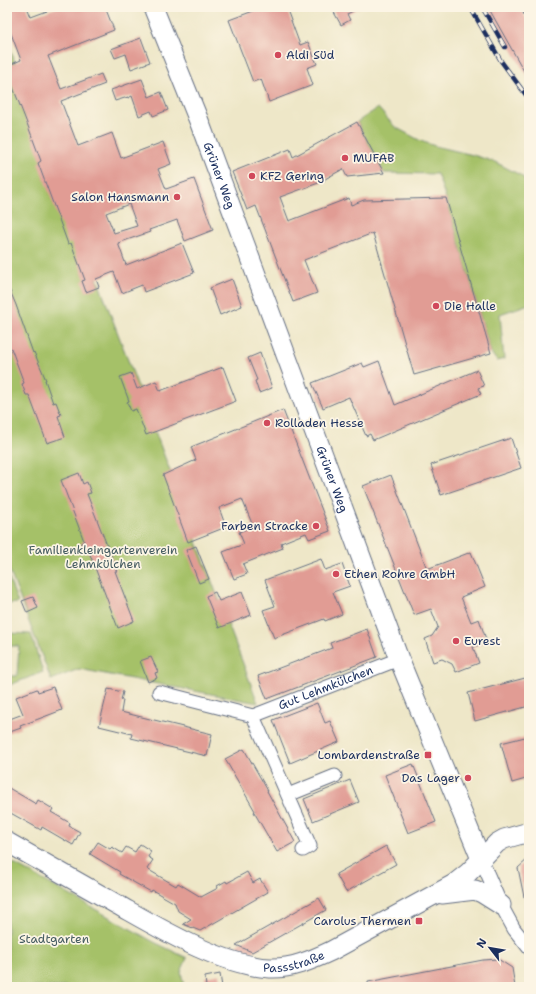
<svg xmlns="http://www.w3.org/2000/svg" width="536" height="994" font-family="'Shantell Sans',sans-serif">
<rect width="100%" height="100%" fill="#fcf5e5"/>
<filter id="ink" filterUnits="userSpaceOnUse"><feTurbulence type="fractalNoise" baseFrequency=".025" numOctaves="2"/><feDisplacementMap in="SourceGraphic" scale="8" xChannelSelector="R" yChannelSelector="G"/><feConvolveMatrix kernelMatrix="1 2 1 2 8 2 1 2 1" color-interpolation-filters="sRGB"/></filter>
<filter id="wash" filterUnits="userSpaceOnUse"><feTurbulence type="fractalNoise" baseFrequency=".012" numOctaves="4" result="noise"/><feDisplacementMap in="SourceGraphic" scale="16" xChannelSelector="R" yChannelSelector="G"/><feGaussianBlur stdDeviation="0.9" result="paint"/><feColorMatrix in="noise" values="0 0 0 0 0 0 0 0 0 0 0 0 0 0 0 0 0 1.4 0 .05"/><feComposite in="paint" operator="in"/></filter>
<g filter="url(#wash)">
<rect width="100%" height="100%" fill="#eee7c8"/>
<g fill="#a5c168" stroke="#607863">
<polygon points="7,41 258,703 79,669 51,680 7,564"/>
<polygon points="378,108 395,127 421,141 435,146 473,155 495,162 522,176 529,187 529,304 500,314 504,359 497,361 491,353 446,198 437,174 384,173 357,122"/>
<polygon points="7,573 18,603 7,604"/>
<polygon points="7,633 31,634 43,672 7,686 7,676 17,676 19,646 7,646"/>
<polygon points="7,860 154,942 187,958 181,972 184,987 7,987"/>
</g>
<g id="blocks">
<g fill="#e19c94" fill-rule="evenodd">
<path d="M7 7H27L31 17 58 7H105L114 30 48 56 61 89 101 74 105 84 61 101 78 146 112 133 121 158 163 142 171 164 158 169 166 189 194 179 213 230 185 241 177 220 149 230 150 232 118 243 126 265 182 243 194 273 144 292 142 285 122 293 114 272 96 279 99 287 86 292 82 281 85 280 71 243 68 244 64 233 38 163 41 161 28 126 9 77 7 78V66L21 60 7 23ZM129 204 137 226 114 233 106 213Z"/>
<polygon points="264,7 286,7 300,45 308,42 317,64 307,68 313,85 269,102 261,79 253,82 229,20"/>
<polygon points="331,7 361,7 347,14 350,20 341,25"/>
<polygon points="488,7 520,7 529,24 529,80"/>
<polygon points="141,38 150,62 131,69 126,54 115,58 111,49"/>
<polygon points="142,79 149,97 161,92 168,110 153,116 151,111 139,116 132,96 128,98 128,97 115,101 111,90"/>
<polygon points="357,122 384,173 347,177 343,169 325,179 324,181 280,197 289,221 349,198 351,205 364,200 446,198 491,353 414,375 373,233 304,260 317,293 293,302 256,206 247,210 232,172 290,149 293,157"/>
<polygon points="232,279 242,306 220,315 210,288"/>
<polygon points="7,286 8,286 16,305 33,353 34,352 46,380 45,380 53,403 56,402 61,415 58,416 65,437 47,443 29,395 26,395 22,384 24,383 11,348 9,348 7,342"/>
<polygon points="260,353 272,388 259,393 255,381 257,380 248,358"/>
<polygon points="379,361 395,405 477,370 484,386 478,388 481,394 373,440 370,434 366,436 349,397 323,408 312,383 362,363 364,367"/>
<polygon points="223,367 236,401 146,435 136,409 131,411 127,402 129,401 120,377 131,373 137,389 156,381 160,391"/>
<polygon points="283,410 330,531 309,539 306,533 281,543 283,548 243,564 247,574 234,579 223,552 244,544 239,532 253,526 242,499 219,508 226,527 188,542 163,475 196,460 191,447"/>
<polygon points="511,438 521,468 441,495 431,465"/>
<polygon points="79,473 83,484 87,482 91,493 87,494 117,571 115,571 134,621 118,628 89,552 85,553 81,543 84,541 61,480"/>
<polygon points="391,475 427,569 471,552 485,587 461,597 471,622 479,619 487,642 473,647 479,663 456,672 452,664 442,659 433,662 425,639 432,636 438,627 431,609 414,615 363,486"/>
<polygon points="196,546 209,579 199,583 186,550"/>
<polygon points="321,559 325,570 342,564 350,586 333,592 342,614 325,621 324,619 274,638 263,610 275,606 265,580"/>
<polygon points="215,592 219,601 242,592 251,615 219,628 206,596"/>
<polygon points="33,597 38,608 27,613 22,601"/>
<polygon points="367,629 377,657 267,699 258,676 332,648 330,643"/>
<polygon points="151,657 158,672 155,673 157,678 148,682 140,661"/>
<polygon points="529,677 529,706 475,721 468,693"/>
<polygon points="53,687 62,710 20,726 21,728 7,733 7,720 23,714 16,697 37,689 38,692"/>
<polygon points="108,689 123,692 121,700 123,700 121,712 212,734 207,756 131,738 132,734 99,726"/>
<polygon points="317,703 325,723 330,721 339,742 290,763 273,720"/>
<polygon points="529,736 529,778 512,783 501,743"/>
<polygon points="244,749 268,791 267,791 295,842 277,852 254,812 255,811 225,759"/>
<polygon points="413,764 436,822 408,833 385,775"/>
<polygon points="350,780 359,802 313,821 304,799"/>
<polygon points="7,787 36,804 38,800 53,809 51,812 70,823 69,826 80,832 73,845 42,827 41,830 7,811"/>
<polygon points="98,842 110,849 112,847 122,853 126,847 135,852 140,844 151,851 148,857 153,860 147,869 176,886 178,883 201,897 218,888 217,886 226,881 227,883 247,872 253,883 260,879 268,892 200,931 183,924 191,919 178,911 175,903 152,890 151,892 119,874 120,872 90,854"/>
<polygon points="386,846 396,864 346,892 336,874"/>
<polygon points="529,858 529,896 524,897 518,868"/>
<polygon points="319,898 326,910 252,952 236,945"/>
<polygon points="498,959 512,968 515,987 474,987 474,985 462,987 368,987 368,982 483,960"/>
<polygon points="220,974 222,987 206,987 205,977"/>
</g>
</g>
</g>
<g filter="url(#ink)">
<use href="#blocks" fill-opacity="0" stroke="#656f83" stroke-width="1"/>
<g fill="none" stroke-linecap="round" stroke-linejoin="round">
<g stroke="#656f83" stroke-width="15">
<g id="street">
<polyline points="159,692 253,716"/>
<polyline points="288,795 335,776"/>
<path id="s1" d="M303 850 310 846 253 716 399 659"/>
<polyline points="481,859 501,905 514,929 529,948"/>
</g>
</g>
<g stroke="#656f83" stroke-width="21">
<g id="secondary">
<path id="s2" d="M153 7 199 121 399 659 481 859"/>
<path id="s3" d="M7 842C44 863 81 884 118 905 159 928 222 966 270 968 291 969 312 960 331 951L454 884 468 873 497 843 504 839 529 832"/>
<polyline points="442,894 475,890 482,893 501,905"/>
</g>
</g>
<use href="#street" stroke="#fff" stroke-width="13"/>
<use href="#secondary" stroke="#fff" stroke-width="19"/>
<g stroke="#1b2f5e" stroke-width="4.5">
<g id="rail">
<polyline points="470,7 501,61 529,99"/>
<polyline points="482,7 505,47"/>
</g>
</g>
<use href="#rail" stroke="#fcf5e5" stroke-width="3" stroke-dasharray="9" stroke-linecap="butt"/>
</g>
</g>
<g fill="#d1495b" stroke="#fcf5e5" stroke-width="1.5">
<circle cx="278" cy="55" r="4"/>
<circle cx="345" cy="158" r="4"/>
<circle cx="252" cy="176" r="4"/>
<circle cx="177" cy="197" r="4"/>
<circle cx="436" cy="306" r="4"/>
<circle cx="267" cy="423" r="4"/>
<circle cx="316" cy="526" r="4"/>
<circle cx="336" cy="574" r="4"/>
<circle cx="456" cy="641" r="4"/>
<rect x="424" y="751" width="8" height="8" rx="2"/>
<circle cx="468" cy="778" r="4"/>
<rect x="415" y="917" width="8" height="8" rx="2"/>
</g>
<g text-anchor="middle" dominant-baseline="central" stroke-width="3.5" stroke-linejoin="round" paint-order="stroke">
<g font-size="12" fill="#1b2f5e" stroke="#fcf5e5" text-anchor="start">
<text x="286" y="55">Aldi Süd</text>
<text x="353" y="158">MUFAB</text>
<text x="260" y="176">KFZ Gering</text>
<text x="169" y="197" text-anchor="end">Salon Hansmann</text>
<text x="444" y="306">Die Halle</text>
<text x="275" y="423">Rolladen Hesse</text>
<text x="308" y="526" text-anchor="end">Farben Stracke</text>
<text x="344" y="574">Ethen Rohre GmbH</text>
<text x="464" y="641">Eurest</text>
<text x="420" y="755" text-anchor="end">Lombardenstraße</text>
<text x="460" y="778" text-anchor="end">Das Lager</text>
<text x="411" y="921" text-anchor="end">Carolus Thermen</text>
</g>
<g font-size="12" fill="#1b2f5e" stroke="#fcf5e5">
<text stroke="none"><textPath href="#s2" startOffset="181">Grüner Weg</textPath></text>
<text stroke="none"><textPath href="#s2" startOffset="505">Grüner Weg</textPath></text>
<text stroke="none"><textPath href="#s1" startOffset="228">Gut Lehmkülchen</textPath></text>
<text stroke="none"><textPath href="#s3" startOffset="318">Passstraße</textPath></text>
</g>
<g font-size="12" fill="#445b61" stroke="#fcf5e5">
<text x="103" y="550">Familienkleingartenverein<tspan x="103" dy="14">Lehmkülchen</tspan></text>
<text x="54" y="939">Stadtgarten</text>
</g>
</g>
<rect width="536" height="994" fill="none" stroke="#fcf5e5" stroke-width="24"/>
<g transform="translate(490 948) rotate(301)" stroke="#fcf5e5" stroke-width="3" paint-order="stroke">
<path d="M0-3L7 15L0 10L-7 15Z" fill="#1b2f5e"/>
<text y="-6" font-size="11" font-weight="bold" text-anchor="middle" fill="#1b2f5e">N</text>
</g>
</svg>
